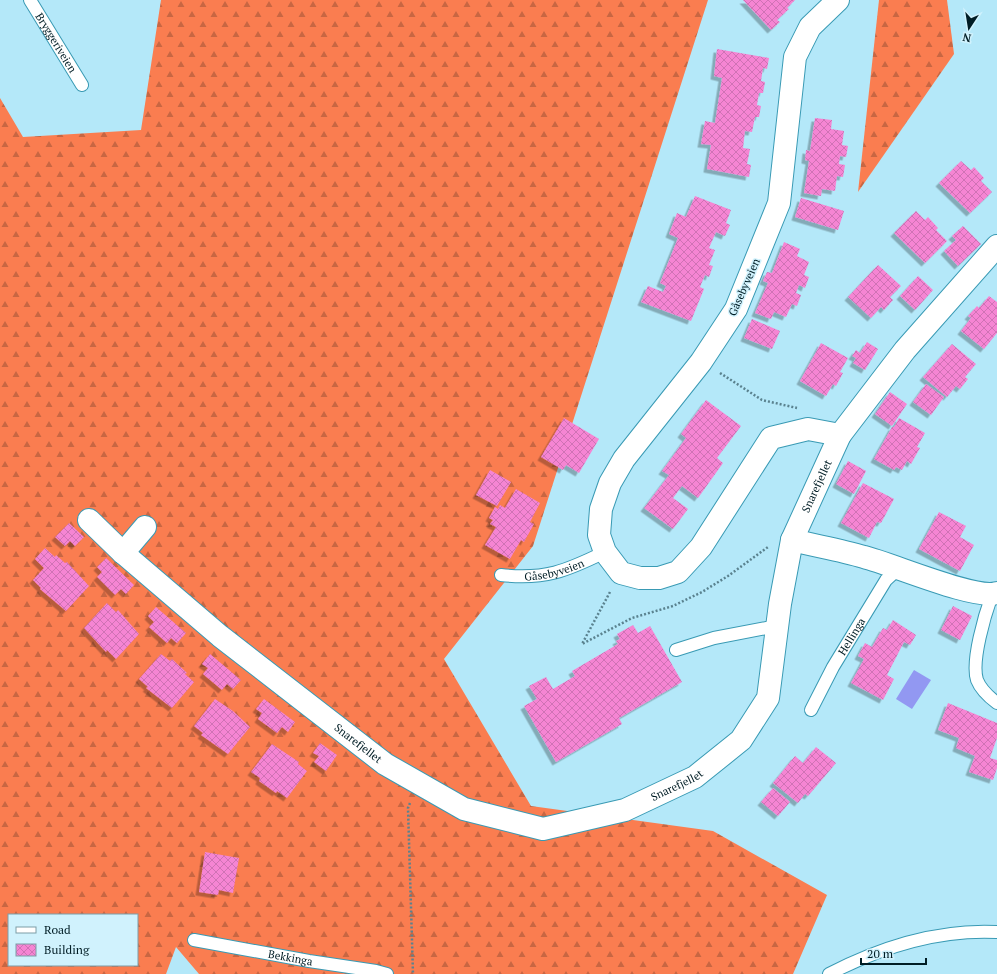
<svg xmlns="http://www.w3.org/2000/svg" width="997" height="974" font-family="'PT Serif',serif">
<defs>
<pattern id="forest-firs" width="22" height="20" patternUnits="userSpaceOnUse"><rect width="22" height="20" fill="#fa7d50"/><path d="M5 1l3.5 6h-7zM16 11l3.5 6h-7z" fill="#c86642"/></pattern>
<pattern id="building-cross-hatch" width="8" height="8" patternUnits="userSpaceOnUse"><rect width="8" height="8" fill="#f585d3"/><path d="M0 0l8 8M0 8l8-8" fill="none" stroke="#d072b5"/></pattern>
<filter id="shadow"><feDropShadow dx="-3.5" dy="3.5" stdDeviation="0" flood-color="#0004"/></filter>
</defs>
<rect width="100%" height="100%" fill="#b4e8f9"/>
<g fill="url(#forest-firs)" fill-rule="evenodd">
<path d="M161 0H708L533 546 444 659 531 806 713 831 827 895 793 974H199L176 947 166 974H0V98L23 137 141 130ZM9 915H137V965H9Z"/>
<polygon points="879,0 947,0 954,54 858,192"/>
</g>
<polygon fill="#9298f2" points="914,670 931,680 912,709 896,699"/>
<g fill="url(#building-cross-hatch)" filter="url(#shadow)">
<polygon points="743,0 795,0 787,8 789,9 777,20 780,22 771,30"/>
<polygon points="717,49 769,58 767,69 763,68 761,81 765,82 763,93 759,93 757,105 761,106 759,117 755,117 752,132 745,131 743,148 750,149 747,164 751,165 749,177 707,169 711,145 701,144 705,121 715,123 722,78 714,76"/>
<polygon points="815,118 832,120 831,129 844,131 842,145 848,146 846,157 840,156 839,164 845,165 843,177 837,176 835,191 822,189 821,196 804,193 809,161 805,160 806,150 810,151"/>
<polygon points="961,161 971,170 974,167 984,178 981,181 992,192 970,213 939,183"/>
<polygon points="695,196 731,210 726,223 730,225 725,236 716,232 709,248 715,250 709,265 713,266 709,277 705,275 700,287 704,289 691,321 641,302 648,286 663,292 666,286 660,283 678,238 669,234 677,213 686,217"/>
<polygon points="801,198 844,211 838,230 795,217"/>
<polygon points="916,211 925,220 928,217 938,228 936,230 947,241 925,263 894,233"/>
<polygon points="963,226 981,244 958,266 944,251 956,240 952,236"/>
<polygon points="784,242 800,249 797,256 809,262 804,275 809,277 805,288 799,285 796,293 801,295 797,306 792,304 786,317 774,312 771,319 755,313 768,283 763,281 767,272 772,273"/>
<polygon points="878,265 901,286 890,297 893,300 884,310 881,307 871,318 848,297"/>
<polygon points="918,276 933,290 915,310 900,296"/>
<polygon points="989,296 997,302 997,333 984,349 961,331 971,318 968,316 977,306 979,308"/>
<polygon points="752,319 780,331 772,349 744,338"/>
<polygon points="867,342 878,349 865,370 853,363 856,358 852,356 856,350 860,353"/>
<polygon points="821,343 848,358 840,372 843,373 836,386 833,384 826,396 800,381"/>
<polygon points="952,344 976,364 965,377 968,379 960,389 956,386 947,397 923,377"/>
<polygon points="926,384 944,397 931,415 913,402"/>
<polygon points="890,392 907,404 892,426 875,414"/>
<polygon points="706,400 741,426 717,458 723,463 698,498 682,486 673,498 688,509 673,529 644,508 669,475 662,471 686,438 681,434"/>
<polygon points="564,418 599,439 579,473 566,465 563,470 541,457"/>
<polygon points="899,418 925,433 917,447 920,448 911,464 907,461 902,470 896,467 894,470 874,459 892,427 894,427"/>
<polygon points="848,461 866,471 854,494 836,484"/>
<polygon points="490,470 511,482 497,506 476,495"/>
<polygon points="863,483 894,499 881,523 877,522 869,538 841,523"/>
<polygon points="516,489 540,503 530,522 534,524 524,542 521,540 510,559 485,545 496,527 490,524 493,520 489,518 495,507 498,509 500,505 505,508"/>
<polygon points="939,512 966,526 960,537 974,545 960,571 919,549"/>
<polygon points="69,523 84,537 75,546 70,541 65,546 55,537"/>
<polygon points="45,548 55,557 56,555 65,563 67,562 89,586 66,611 40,589 41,588 33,580 44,568 35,559"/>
<polygon points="106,558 134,585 126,594 121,589 115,595 97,577 102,572 97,567"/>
<polygon points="107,603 116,612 118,610 139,634 116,659 107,650 106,652 84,628"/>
<polygon points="953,606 972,616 960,640 941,630"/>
<polygon points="156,607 186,633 177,643 171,638 167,643 149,627 154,622 148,616"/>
<polygon points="893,620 916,635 910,645 904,642 887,675 894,679 883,700 851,683 864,659 858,656 865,643 872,647 883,628 887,630"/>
<polygon points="633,625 638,633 650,626 682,682 619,718 622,724 556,762 524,706 537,699 529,686 546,677 553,689 575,676 572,671 618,644 616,641 620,639 617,634"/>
<polygon points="161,654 170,661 172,659 187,673 185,674 194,682 172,708 146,688 148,687 139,679"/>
<polygon points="210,654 241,680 233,689 227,684 222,690 203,674 208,668 202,664"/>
<polygon points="215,699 233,711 250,727 228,754 201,735 203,733 194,726"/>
<polygon points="264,699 295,722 288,732 282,727 277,733 258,719 262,713 256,709"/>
<polygon points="948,703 997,723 997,738 990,758 997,760 997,768 993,780 969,772 975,756 956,748 959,738 938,730"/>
<polygon points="320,743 337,755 326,771 314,762 319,756 313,753"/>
<polygon points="272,744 299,762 298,764 307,771 287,798 277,791 276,793 259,781 260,778 251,772"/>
<polygon points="816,747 836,763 808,796 805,794 798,803 773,783 795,756 803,763"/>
<polygon points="773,788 790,802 778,816 761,802"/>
<polygon points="205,852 239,858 233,893 219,890 218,895 199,892"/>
</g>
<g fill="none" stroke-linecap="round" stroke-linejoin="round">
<g stroke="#399ab4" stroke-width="14">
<g id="lane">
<path id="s1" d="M30 0 82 85"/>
<path id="s2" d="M501 575C545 580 566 571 605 552"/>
<path d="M992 595C985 614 971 661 977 680 981 690 989 697 997 703"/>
<polyline points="676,650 714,638 777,626"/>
<path id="s3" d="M811 710 833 667 886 580 899 568"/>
<path id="s4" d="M194 940 309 961 376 971 387 974"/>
<path d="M829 974C881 947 938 929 997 932"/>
</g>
</g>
<g stroke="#399ab4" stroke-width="24">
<g id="street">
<polyline points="838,0 810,27 795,57 779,203 736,309 701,362 624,459 610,483 601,509 599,535 605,552 621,573 640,578 659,578 678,572 701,547 771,438 808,429 840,435"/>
<path id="s5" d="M89 520 123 553 220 636 385 764 464 809 543 829 625 810 695 777 741 740 768 698 780 604 792 540 840 435 905 350 997 246"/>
<path d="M792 540C816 546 841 550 864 557 892 564 975 600 997 593"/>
<polyline points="123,553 145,527"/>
</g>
</g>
<g stroke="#5a828f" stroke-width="2.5" stroke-dasharray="2 2" stroke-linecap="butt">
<polyline points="720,373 762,400 797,408"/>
<polyline points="610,592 582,644 632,618 673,606 702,592 728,576 768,547"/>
<polyline points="410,803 408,808 413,974"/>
</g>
<use href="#lane" stroke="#fff" stroke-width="12"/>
<use href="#street" stroke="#fff" stroke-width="22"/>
</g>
<g text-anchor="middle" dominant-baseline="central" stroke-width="3" stroke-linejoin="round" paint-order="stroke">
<g font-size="11" fill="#001d25" stroke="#d0f2fd">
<text stroke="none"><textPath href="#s1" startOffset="50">Bryggeriveien</textPath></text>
<text transform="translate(744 287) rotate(-66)">Gåsebyveien</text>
<text stroke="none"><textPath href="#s5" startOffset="1046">Snarefjellet</textPath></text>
<text stroke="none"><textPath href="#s2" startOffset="54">Gåsebyveien</textPath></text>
<text stroke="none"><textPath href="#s3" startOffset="84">Hellinga</textPath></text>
<text stroke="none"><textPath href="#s5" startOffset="350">Snarefjellet</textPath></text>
<text stroke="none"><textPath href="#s5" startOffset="698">Snarefjellet</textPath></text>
<text stroke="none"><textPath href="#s4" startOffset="98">Bekkinga</textPath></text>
</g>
</g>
<rect x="8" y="914" width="130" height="52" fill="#d0f2fd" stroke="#7d9da7"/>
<rect x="16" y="927" width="20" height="6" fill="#ffffff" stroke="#7d9da7"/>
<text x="44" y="934" font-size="12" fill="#001d25">Road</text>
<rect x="16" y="944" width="20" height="12" fill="url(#building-cross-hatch)" stroke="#7d9da7"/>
<text x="44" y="954" font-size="12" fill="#001d25">Building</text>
<g transform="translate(969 28) rotate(192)" stroke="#d0f2fd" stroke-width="3" paint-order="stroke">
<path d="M0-3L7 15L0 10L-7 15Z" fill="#001d25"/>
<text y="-6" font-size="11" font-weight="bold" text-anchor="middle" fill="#001d25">N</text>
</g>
<path d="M861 958v6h65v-6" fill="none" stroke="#001d25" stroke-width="2"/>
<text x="867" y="958" font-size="12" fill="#001d25" stroke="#d0f2fd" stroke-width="3" paint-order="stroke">20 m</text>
</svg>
